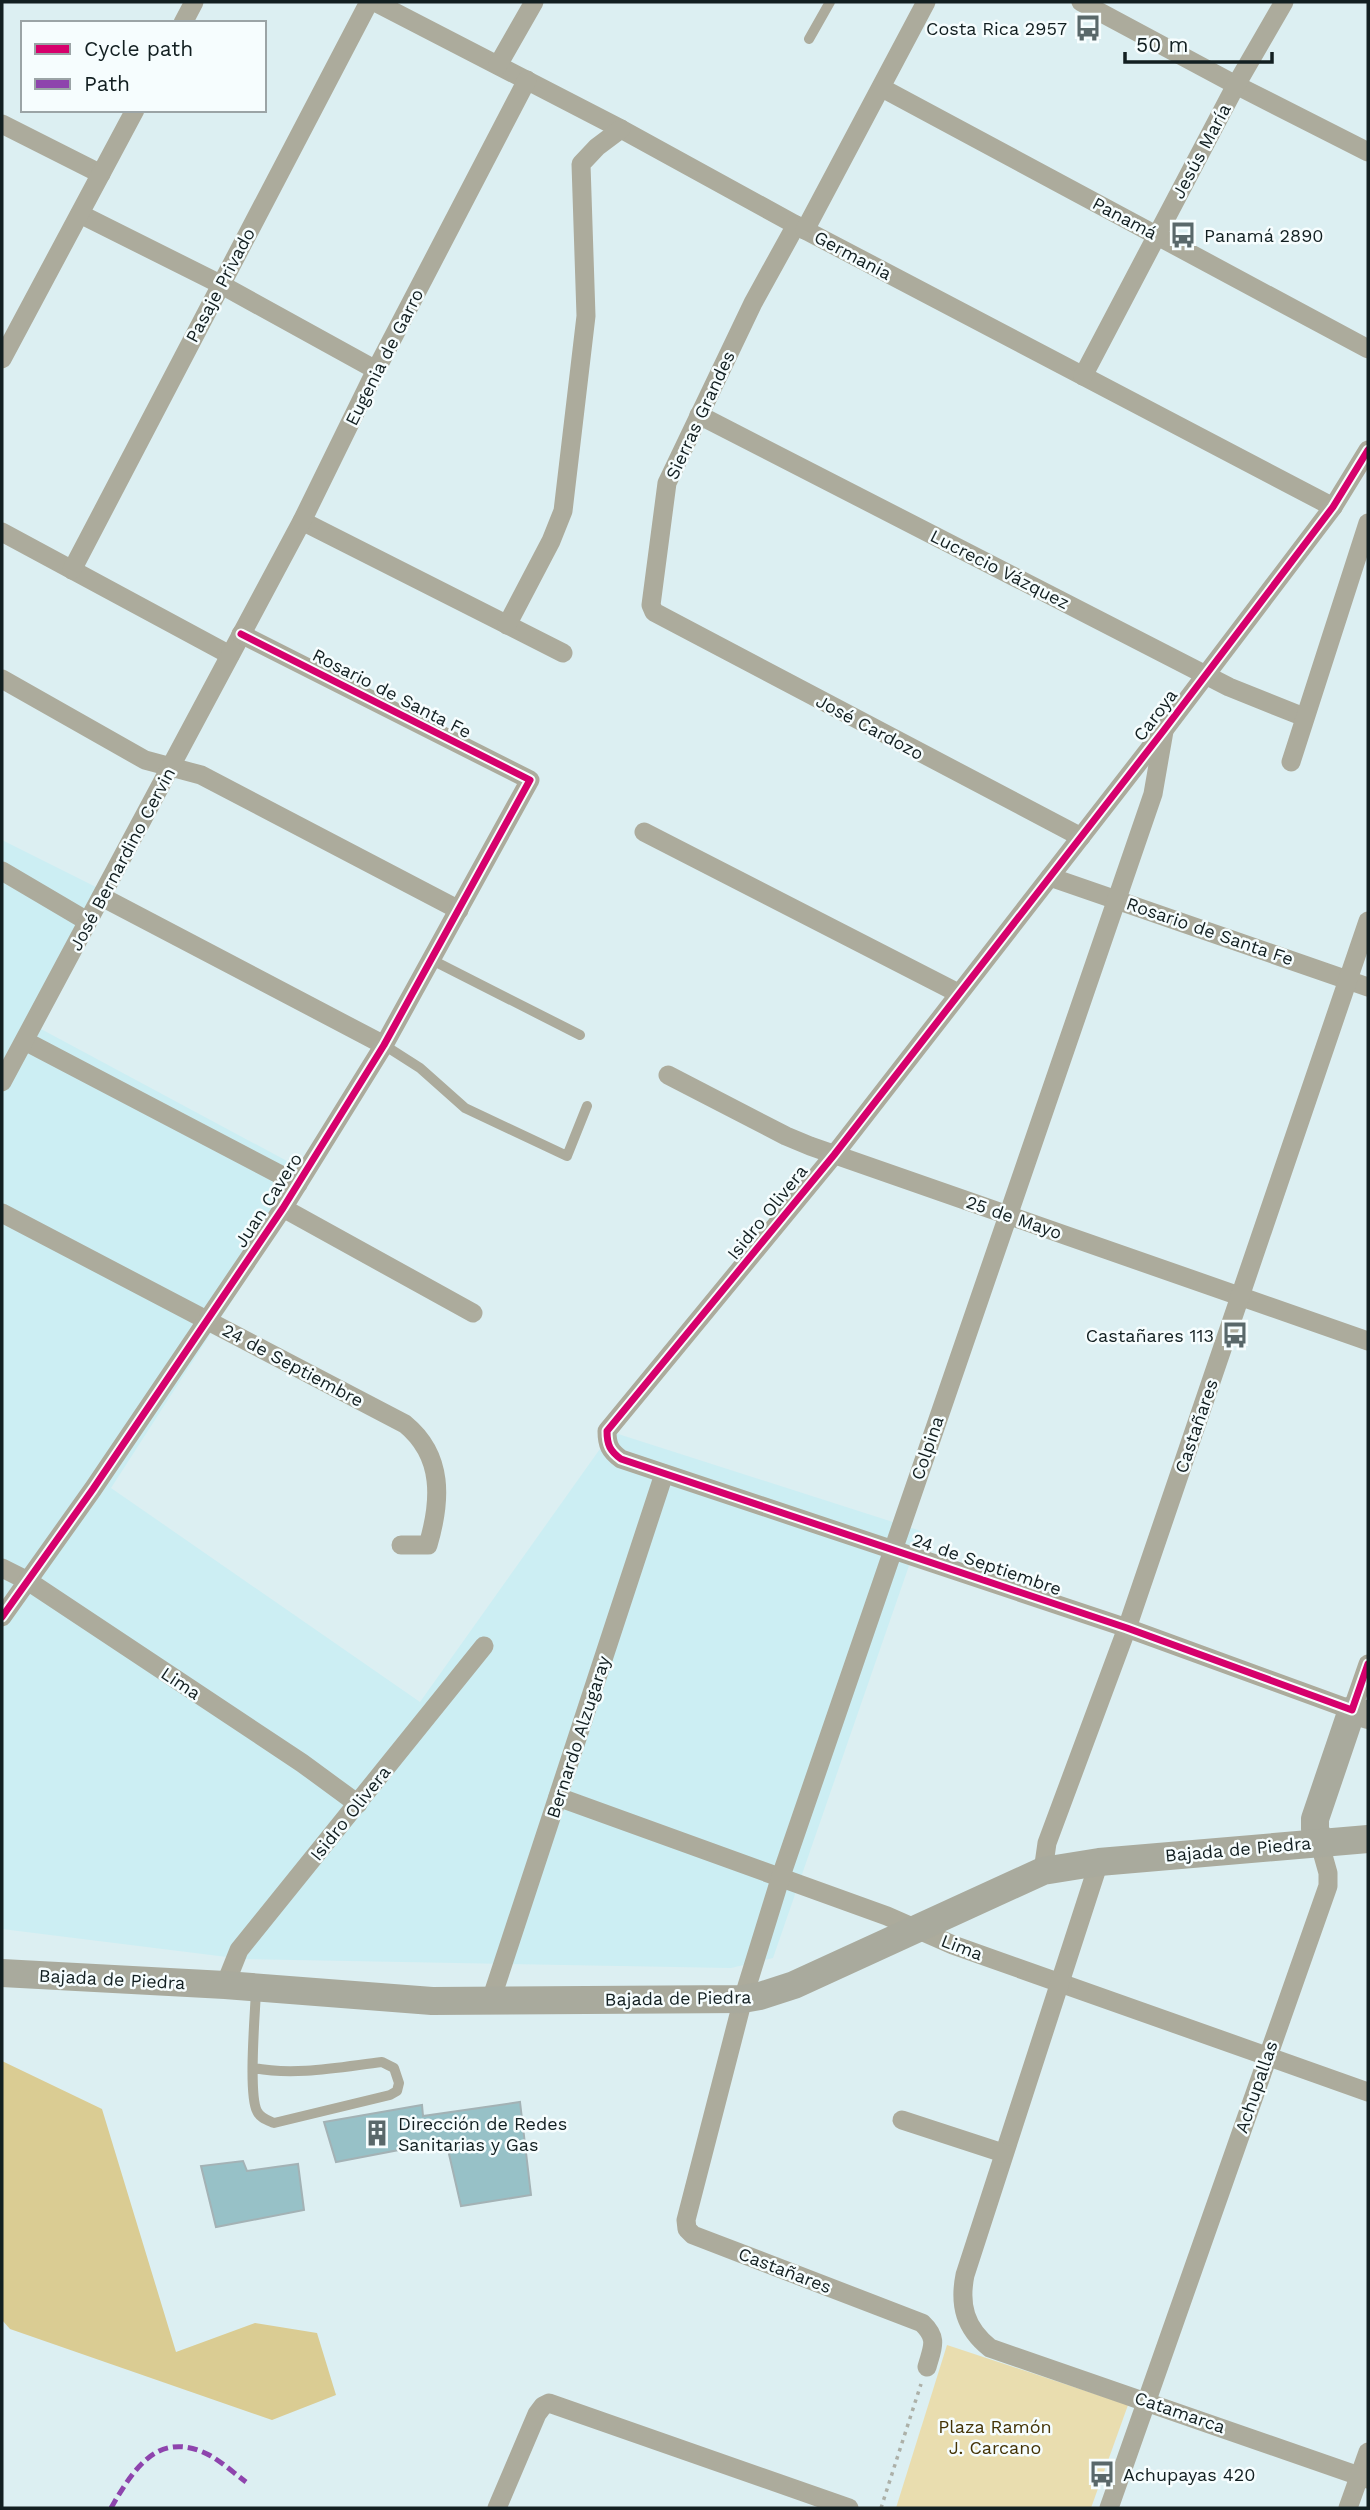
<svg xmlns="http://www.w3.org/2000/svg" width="1370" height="2510" font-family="'Work Sans',sans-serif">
<rect width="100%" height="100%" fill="#dceff2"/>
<polygon fill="#cceef3" points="2,840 110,894 41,1029 313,1175 111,1488 420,1702 612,1432 921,1531 773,1958 731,1968 243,1959 2,1929"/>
<polygon fill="#e9ddaf" points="947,2345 1128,2405 1091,2508 896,2508"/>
<polygon fill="#dacc93" points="2,2061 102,2109 176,2352 255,2323 317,2333 336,2395 272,2420 10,2329 2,2320"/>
<g fill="#97c1c7" stroke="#a3b2b5" stroke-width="2">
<polygon points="520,2102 531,2195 461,2206 446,2141 336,2162 324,2122 422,2105 423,2116"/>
<polygon points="243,2161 247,2171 298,2164 304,2210 216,2227 201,2166"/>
</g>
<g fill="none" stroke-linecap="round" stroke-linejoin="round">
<polyline stroke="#acb0a8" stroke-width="3.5" stroke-dasharray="3.5 5" stroke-linecap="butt" points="881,2508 921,2384"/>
<g stroke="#acab9c" stroke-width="10">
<polyline points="809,39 830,2"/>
<polyline points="432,960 580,1035"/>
<polyline points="384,1045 420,1068 465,1108 567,1156 587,1106"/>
<path d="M253 2068C296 2076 340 2067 382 2062L394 2068 399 2083 397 2091 390 2095 274 2123C267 2120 260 2118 257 2111 248 2094 255 2015 256 1991"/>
</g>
<g stroke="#acab9c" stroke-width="19">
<polyline points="375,2 621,129 805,230 1333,507"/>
<polyline points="1081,2 1236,85 1368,152"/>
<polyline points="183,23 194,2"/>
<polyline points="498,65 534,2"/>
<polyline points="882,88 1368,349"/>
<polyline points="2,124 101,174"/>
<polyline points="80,214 220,284 376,370"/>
<polyline points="796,225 753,303 667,483 651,605 654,612 1081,837"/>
<polyline points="805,230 926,2"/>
<polyline points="2,359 135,110"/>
<polyline points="1083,376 1236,85 1284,2"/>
<polyline points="699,415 1229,687 1304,717"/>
<path d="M1368 450 1333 507 1164 730 834 1155 607 1431C607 1445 610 1451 621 1459L1127 1628 1352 1710 1368 1664"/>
<polyline points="302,521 563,653"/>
<polyline points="2,532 230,655"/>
<polyline points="72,570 369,2"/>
<polyline points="507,625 551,541 563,511 586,316 581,164 597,147 621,129"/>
<polyline points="2,679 145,760 201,775 459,910"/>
<polyline points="1291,762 1368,523"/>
<polyline points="644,832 958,993"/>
<polyline points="2,871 87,921"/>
<polyline points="1050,877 1368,987"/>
<polyline points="102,897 384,1045"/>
<polyline points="25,1041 298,1184"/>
<polyline points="668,1075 786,1136 810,1146 1368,1341"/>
<polyline points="2,1082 302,521 376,370 527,80"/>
<polyline points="283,1208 473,1313"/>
<path d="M2 1213 405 1424C444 1456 441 1501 428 1545H401"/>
<polyline points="2,1568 28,1581 302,1763 358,1804"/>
<polyline points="2,1617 93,1489 283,1208 384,1045 530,780 241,634"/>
<polyline points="558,1797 887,1916 953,1945 1368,2092"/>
<path d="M1099 1862 965 2275C959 2305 965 2328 990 2348L1368 2479"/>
<polyline points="1043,1871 1047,1843 1127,1628 1368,921"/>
<polyline points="225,1985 239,1950 484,1646"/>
<polyline points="491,2000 664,1474"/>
<polyline points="902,2120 1003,2153"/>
<path d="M927 2367C932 2348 939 2339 922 2323L693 2235 687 2229 686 2220 743 1999 781 1876 1153 794 1164 731"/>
<polyline points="497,2508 537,2414 543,2406 549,2403 849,2508"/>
<polyline points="1109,2508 1328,1886 1328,1873 1319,1841"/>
<polyline points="1348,2508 1368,2452"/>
</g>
<g stroke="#a9aa9d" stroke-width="28">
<polyline points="1319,1841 1315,1829 1315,1819 1352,1710 1368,1715"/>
<polyline points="2,1973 225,1985 432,2001 743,1999 760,1996 794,1985 1043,1871 1099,1862 1368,1839"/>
</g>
<path stroke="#8e44ad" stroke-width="5" stroke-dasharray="10 5" stroke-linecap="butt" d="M111 2508C134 2468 159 2428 211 2456 223 2463 235 2474 246 2482"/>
<g stroke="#f6fdfe" stroke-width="11">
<g id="cycleway">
<path d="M1368 450 1333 507 1164 730 834 1155 607 1431C607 1445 610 1451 621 1459L1127 1628 1352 1710 1368 1664"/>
<polyline points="2,1617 93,1489 283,1208 384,1045 530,780 241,634"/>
</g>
</g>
<use href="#cycleway" stroke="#d6006c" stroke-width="7"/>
</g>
<defs>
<g id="bus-bare" transform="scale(2.1)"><path d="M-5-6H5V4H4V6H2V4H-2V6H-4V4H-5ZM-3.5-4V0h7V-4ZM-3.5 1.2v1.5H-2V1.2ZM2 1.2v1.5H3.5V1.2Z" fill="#59686a" stroke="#f6fdfe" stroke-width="2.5" paint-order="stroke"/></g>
<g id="building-bare" transform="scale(2.1)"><path d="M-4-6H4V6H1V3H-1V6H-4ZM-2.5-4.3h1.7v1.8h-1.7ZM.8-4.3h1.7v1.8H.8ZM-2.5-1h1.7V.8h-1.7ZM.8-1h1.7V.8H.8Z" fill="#59686a" stroke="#f6fdfe" stroke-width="2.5" paint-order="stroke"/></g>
</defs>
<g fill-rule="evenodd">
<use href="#bus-bare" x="1088" y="28"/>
<use href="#bus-bare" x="1183" y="235"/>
<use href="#bus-bare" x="1235" y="1335"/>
<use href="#building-bare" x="377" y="2133"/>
<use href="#bus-bare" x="1102" y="2474"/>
</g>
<g text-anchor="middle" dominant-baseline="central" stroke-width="5" stroke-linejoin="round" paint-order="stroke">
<g font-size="18" fill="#121f21" stroke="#f6fdfe" text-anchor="start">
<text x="1067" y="28" text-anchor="end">Costa Rica 2957</text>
<text x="1204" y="235">Panamá 2890</text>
<text x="1214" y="1335" text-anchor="end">Castañares 113</text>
<text x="398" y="2123">Dirección de Redes<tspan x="398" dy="21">Sanitarias y Gas</tspan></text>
<text x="1123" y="2474">Achupayas 420</text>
</g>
<g font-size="18" fill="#121f21" stroke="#f6fdfe">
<text transform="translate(1201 151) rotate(-62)">Jesús María</text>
<text transform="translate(1125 218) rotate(28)">Panamá</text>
<text transform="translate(853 255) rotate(28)">Germania</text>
<text transform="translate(220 285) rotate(-62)">Pasaje Privado</text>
<text transform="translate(384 357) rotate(-63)">Eugenia de Garro</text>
<text transform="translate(700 415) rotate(-65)">Sierras Grandes</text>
<text transform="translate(1000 569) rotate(27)">Lucrecio Vázquez</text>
<text transform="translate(392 693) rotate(27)">Rosario de Santa Fe</text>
<text transform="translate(1155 715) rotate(-53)">Caroya</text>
<text transform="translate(870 727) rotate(28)">José Cardozo</text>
<text transform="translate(122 859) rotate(-62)">José Bernardino Cervin</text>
<text transform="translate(1210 931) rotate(19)">Rosario de Santa Fe</text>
<text transform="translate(268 1200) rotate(-57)">Juan Cavero</text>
<text transform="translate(767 1212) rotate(-51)">Isidro Olivera</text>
<text transform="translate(1014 1217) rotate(19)">25 de Mayo</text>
<text transform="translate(293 1365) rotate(28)">24 de Septiembre</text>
<text transform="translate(1196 1426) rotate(-71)">Castañares</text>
<text transform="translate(927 1448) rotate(-71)">Colpina</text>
<text transform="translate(987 1564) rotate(19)">24 de Septiembre</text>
<text transform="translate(181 1683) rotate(34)">Lima</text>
<text transform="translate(578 1737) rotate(-72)">Bernardo Alzugaray</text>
<text transform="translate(350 1813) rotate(-51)">Isidro Olivera</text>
<text transform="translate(1238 1849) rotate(-5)">Bajada de Piedra</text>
<text transform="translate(962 1947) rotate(21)">Lima</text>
<text transform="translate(112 1979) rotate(3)">Bajada de Piedra</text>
<text transform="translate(678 1998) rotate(-1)">Bajada de Piedra</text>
<text transform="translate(1256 2087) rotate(-71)">Achupallas</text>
<text transform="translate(785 2270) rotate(21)">Castañares</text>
<text transform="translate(1180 2412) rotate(19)">Catamarca</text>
</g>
<g font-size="18" fill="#443305" stroke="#f6fdfe">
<text x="995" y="2426">Plaza Ramón<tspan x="995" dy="21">J. Carcano</tspan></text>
</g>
</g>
<rect width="1370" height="2510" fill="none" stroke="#121f21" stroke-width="7"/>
<rect x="21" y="21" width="245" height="91" fill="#f6fdfe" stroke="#9ba4a6" stroke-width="2"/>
<rect x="35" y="44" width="35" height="10" fill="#d6006c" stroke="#9ba4a6" stroke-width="2"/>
<text x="84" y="56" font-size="21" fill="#121f21">Cycle path</text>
<rect x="35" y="79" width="35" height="10" fill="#8e44ad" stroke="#9ba4a6" stroke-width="2"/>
<text x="84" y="91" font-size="21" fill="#121f21">Path</text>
<path d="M1125 52v10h147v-10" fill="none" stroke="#121f21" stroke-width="3.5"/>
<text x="1136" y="52" font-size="21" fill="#121f21" stroke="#f6fdfe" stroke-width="5" paint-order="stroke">50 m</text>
</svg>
